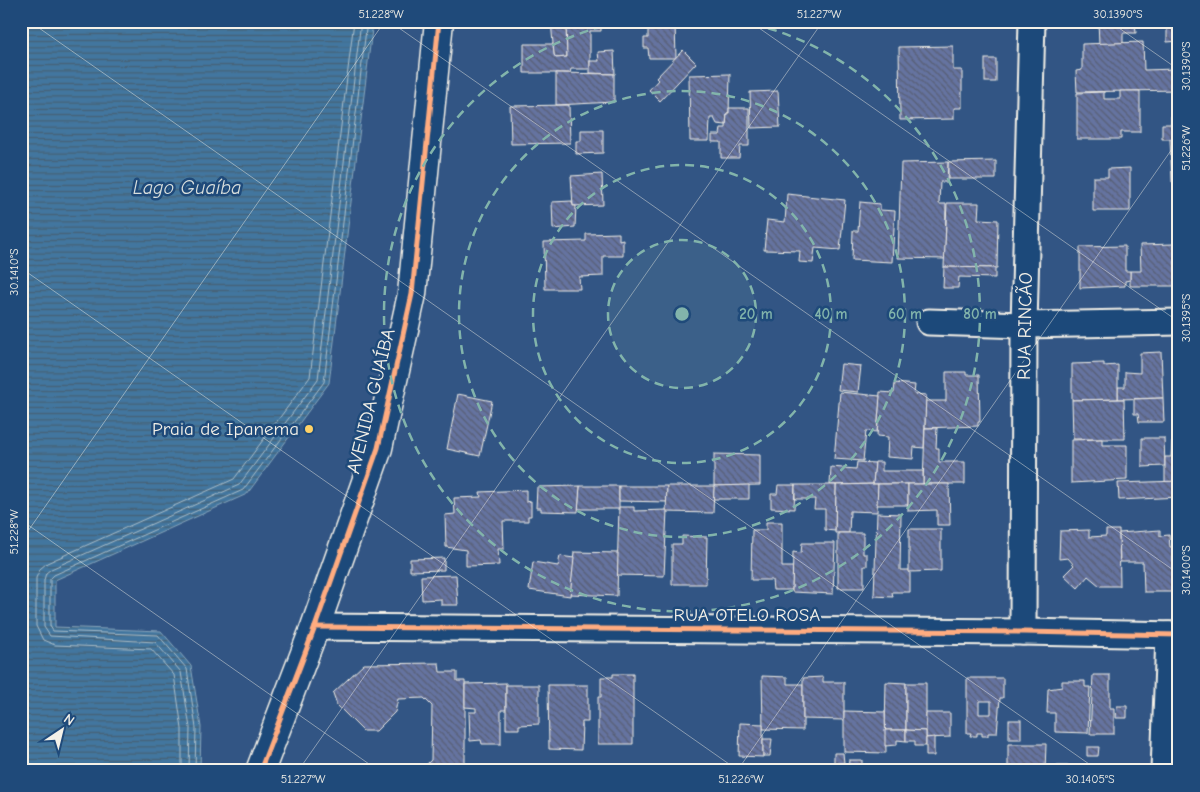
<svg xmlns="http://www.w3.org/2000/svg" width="1200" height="792" font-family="'Comic Neue',sans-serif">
<defs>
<pattern id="water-rules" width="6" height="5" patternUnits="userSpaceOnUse" patternTransform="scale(1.25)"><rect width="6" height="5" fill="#42769f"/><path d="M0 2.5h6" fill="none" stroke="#465f72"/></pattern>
<pattern id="building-back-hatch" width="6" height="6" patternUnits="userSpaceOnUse" patternTransform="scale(1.25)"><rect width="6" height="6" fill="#6573a0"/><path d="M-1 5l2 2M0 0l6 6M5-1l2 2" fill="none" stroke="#575e73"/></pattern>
</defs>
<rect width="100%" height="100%" fill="#325584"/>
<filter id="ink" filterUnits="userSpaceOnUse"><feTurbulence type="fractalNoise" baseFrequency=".02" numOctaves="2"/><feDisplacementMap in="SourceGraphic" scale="10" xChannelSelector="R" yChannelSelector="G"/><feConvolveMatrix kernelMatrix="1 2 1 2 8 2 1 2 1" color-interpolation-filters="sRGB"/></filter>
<g filter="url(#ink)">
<polygon fill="url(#water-rules)" stroke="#89a7bc" points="21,21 373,21 329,383 247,494 55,580 55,627 161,631 191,666 201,727 200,771 21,771"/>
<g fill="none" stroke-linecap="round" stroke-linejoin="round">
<g stroke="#adc0cb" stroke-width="1">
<polyline points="182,771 182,729 174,675 151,649 55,645 43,640 36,626 36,578 40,569 47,563 234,479 310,377 354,21"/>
<polyline points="189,771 190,728 181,672 155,642 50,636 44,627 44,580 46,573 51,569 239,485 318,379 361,21"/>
<polyline points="195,771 196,728 187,669 158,635 53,631 50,626 50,579 54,575 243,490 324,382 367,21"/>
</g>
</g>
<g fill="url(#building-back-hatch)" stroke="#f4f1e8" fill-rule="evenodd">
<polygon points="551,21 566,21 567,57 556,58 554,55"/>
<polygon points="566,21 601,21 601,31 590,31 590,69 571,69 570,73 524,73 524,44 553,44 554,55 556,58 567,57"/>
<polygon points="873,21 908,21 908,27 873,28"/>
<polygon points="1098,21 1135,21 1136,33 1123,33 1123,43 1099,44"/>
<polygon points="1167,21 1179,21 1179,41 1167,42"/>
<polygon points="675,24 676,58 649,58 648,48 644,48 644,38 648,38 648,25"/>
<polygon points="1143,42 1144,70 1176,69 1177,90 1077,92 1076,71 1082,70 1082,44"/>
<polygon points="953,46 953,70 962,70 962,108 954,108 954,119 900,120 899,47"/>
<polygon points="683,50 696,63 660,101 649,90 658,80 656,78"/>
<polygon points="614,51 615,74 590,73 590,61 599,61 598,52"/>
<rect x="985" y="59" width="11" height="23"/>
<polygon points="556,73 614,74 614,102 556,105"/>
<polygon points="730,74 729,113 727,113 726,125 717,124 714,118 710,118 709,141 690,141 689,75"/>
<polygon points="1171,90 1179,90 1179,139 1162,139 1162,124 1171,124"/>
<polygon points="778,91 780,127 751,128 750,92"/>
<polygon points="1120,91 1140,91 1140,132 1121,132 1121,139 1077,139 1077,93 1104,92 1104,99 1120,99"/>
<polygon points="569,105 570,143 511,144 510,106"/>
<polygon points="729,108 749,108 749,146 740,146 739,158 721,158 721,142 712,142 712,135 720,135 721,128 726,128 727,113 729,113"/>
<polygon points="581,130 603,130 603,153 576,154 576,141 581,141"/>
<polygon points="1170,139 1179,139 1179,181 1172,182"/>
<polygon points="996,161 996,179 948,179 948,162"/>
<polygon points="948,162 947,182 940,182 939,204 946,204 945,259 898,258 901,163"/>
<polygon points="1130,168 1130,211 1093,211 1093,177 1108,177 1108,169"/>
<polygon points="602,174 603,205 573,206 571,176"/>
<polygon points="787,194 845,200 840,250 815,248 813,263 799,262 800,251 764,250 767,220 785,222"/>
<polygon points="572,201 573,206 576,206 575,227 553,229 552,202"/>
<polygon points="860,202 880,204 880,210 895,211 892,262 852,260 853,231 858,231"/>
<polygon points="947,203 979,203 978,219 998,220 997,268 944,267"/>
<polygon points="1179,229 1179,267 1175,267 1174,230"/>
<polygon points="619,233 619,240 623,239 623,256 603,256 603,276 579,277 580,289 545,289 544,242 586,241 586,234"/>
<polygon points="1174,244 1176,286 1130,286 1130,271 1141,271 1140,245"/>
<polygon points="1125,246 1125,271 1130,271 1130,280 1125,281 1125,286 1080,288 1080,247"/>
<polygon points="944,267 995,268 995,278 959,277 958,288 943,288"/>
<polygon points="1161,352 1163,398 1118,399 1118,387 1125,387 1125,372 1140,373 1140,353"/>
<polygon points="1104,363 1104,366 1118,365 1118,399 1072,400 1072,364"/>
<polygon points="841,364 861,366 858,392 838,390"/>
<polygon points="946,372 966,372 966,375 979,375 980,422 978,422 978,426 925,428 925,401 946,401"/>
<polygon points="895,383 915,385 914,394 926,395 924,448 914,447 913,459 887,457 888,437 877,436 880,392 894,393"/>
<polygon points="840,392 880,396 877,432 866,431 863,461 834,459"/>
<polygon points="458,394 492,401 480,456 447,449"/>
<polygon points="1163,398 1164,422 1139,422 1138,414 1134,414 1134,399"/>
<polygon points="1124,399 1125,439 1073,439 1072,400"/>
<polygon points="925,428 937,428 936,448 939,448 939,462 965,462 965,484 923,484"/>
<polygon points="1142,438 1164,438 1165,466 1142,467"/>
<polygon points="1102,439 1102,445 1127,445 1127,480 1071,483 1071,440"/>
<polygon points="1172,441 1179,441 1179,481 1165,482 1165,457 1171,457"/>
<polygon points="714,454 760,455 760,485 714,486"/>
<polygon points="857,462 875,463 873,484 830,485 831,467 856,469"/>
<polygon points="875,462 882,462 882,471 923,471 923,484 873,484"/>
<polygon points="1179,481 1179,497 1119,500 1118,483"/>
<polygon points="878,484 877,512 850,511 849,533 835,533 836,485"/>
<polygon points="878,484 908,484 908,505 877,505"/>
<polygon points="908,484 949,484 950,525 937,525 937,510 908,511"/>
<polygon points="749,485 749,499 713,499 714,486"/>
<polygon points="778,485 795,485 794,509 771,508 771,494 777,494"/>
<polygon points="795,485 836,485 835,531 825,530 825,509 814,509 815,499 795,499"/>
<polygon points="580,486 619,486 619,509 578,509"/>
<polygon points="580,486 578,512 541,511 541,508 536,508 537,487"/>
<polygon points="619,486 667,486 667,502 619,501"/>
<polygon points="667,486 714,486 713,513 666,512"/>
<polygon points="526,490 526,502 531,501 531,516 528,516 528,521 503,521 504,549 498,549 499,565 466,566 466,550 446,547 445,515 455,514 454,498 481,497 480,492"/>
<polygon points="619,507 634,507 634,511 667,510 664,576 617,575"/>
<polygon points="877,513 901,514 900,570 910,570 910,592 892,592 893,597 874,596"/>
<polygon points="766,522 782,522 782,567 793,567 792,590 773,590 772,580 751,580 752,530 766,530"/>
<polygon points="909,529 941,529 941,571 909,572"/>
<polygon points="1089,530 1089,537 1106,536 1106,530 1119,530 1120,586 1100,586 1088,576 1078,588 1064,575 1074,565 1068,558 1059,559 1060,531"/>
<polygon points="1160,530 1160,536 1169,535 1170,547 1173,547 1173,561 1179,561 1179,592 1144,592 1143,562 1120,562 1119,533"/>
<polygon points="838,533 863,533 863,554 867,554 867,566 864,566 864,588 838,588"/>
<polygon points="682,536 707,537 706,584 672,584 672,544 682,544"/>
<polygon points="802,543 835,543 833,594 792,592 793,552 801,553"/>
<polygon points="574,552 618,553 617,596 570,594"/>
<polygon points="560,556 574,558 570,596 529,590 533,562 558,566"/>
<polygon points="444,558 444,570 410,571 410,559"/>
<polygon points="456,575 458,605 441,605 441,599 422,600 421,576"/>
<polygon points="439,663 440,672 457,672 457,681 465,681 465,771 361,771 365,766 425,766 431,760 432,706 424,698 398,699 395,712 376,731 363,731 337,705 333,693 364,664"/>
<polygon points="613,674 633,674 633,744 598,744 598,697 601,697 601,677 613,677"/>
<polygon points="1093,675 1110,675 1110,708 1114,708 1114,734 1090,734"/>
<polygon points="762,676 787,677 787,684 803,684 803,730 763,729"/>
<polygon points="823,677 823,682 844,682 844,720 803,719 803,678"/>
<path d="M967 678H1003V698H1000L997 733H988V736H982V733H977V736H970L971 733H967ZM979 701H991V714H979Z"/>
<polygon points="1062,681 1085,681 1085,687 1090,687 1088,733 1055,732 1055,713 1047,713 1048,689 1062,687"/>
<polygon points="886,682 906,683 906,730 885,730"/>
<polygon points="506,683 506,710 501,710 501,744 482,744 481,740 470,741 469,712 476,712 476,708 465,707 465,684"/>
<polygon points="906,683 926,683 926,731 906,730"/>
<polygon points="506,685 539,685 539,724 519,725 519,729 506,729"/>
<polygon points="548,685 588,685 588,722 582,722 581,750 549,749"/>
<polygon points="1117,706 1127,706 1127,718 1116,718"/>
<polygon points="844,711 885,712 886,753 844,752"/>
<polygon points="926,713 950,713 950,737 926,738"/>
<rect x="1009" y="720" width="12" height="19"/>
<polygon points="740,723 763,724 763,757 739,756"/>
<polygon points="885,730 906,730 906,741 897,740 897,745 885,746"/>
<polygon points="906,730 926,731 926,746 915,746 915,741 906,741"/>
<polygon points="934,737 934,756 926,756 926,738"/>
<polygon points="763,739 772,739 770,756 763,756"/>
<polygon points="1008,744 1046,744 1045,771 1008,771"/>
<polygon points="1087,747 1099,747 1098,756 1087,756"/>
<polygon points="834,753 843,753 844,763 834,763"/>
<polygon points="849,760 862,760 862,769 868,769 868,771 843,771 848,769"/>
<rect x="1045" y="766" width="42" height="5"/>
<polygon points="645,767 645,771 588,771 588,768"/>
<polygon points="741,767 741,771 710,771 710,768"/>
</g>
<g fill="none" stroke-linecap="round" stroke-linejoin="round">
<g stroke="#f4f1e8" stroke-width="29">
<g id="minor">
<polyline points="929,322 1024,325 1179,322"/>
<polyline points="315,627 1023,632 1179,635"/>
<polyline points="1023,632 1024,325 1032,21"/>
<polyline points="1164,771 1169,635"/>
</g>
</g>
<g stroke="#f4f1e8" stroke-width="31">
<polyline id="tertiary" points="260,771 315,627 378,448 412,294 439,21"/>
</g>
<use href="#minor" stroke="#1f4a7a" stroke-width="25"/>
<use href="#tertiary" stroke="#1f4a7a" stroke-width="28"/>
<g stroke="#1f4a7a" stroke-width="8">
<g id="cycleway">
<polyline points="315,627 1023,632 1179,635"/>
<polyline points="260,771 315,627 378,448 412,294 439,21"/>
</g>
</g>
<use href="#cycleway" stroke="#ffac80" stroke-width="5"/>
</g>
</g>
<path fill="none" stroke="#f4f1e8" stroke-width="1" stroke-opacity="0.45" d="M29 21 1099 771M389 21 1179 574M749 21 1179 322M1109 21 1179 70M21 268 739 771M21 520 379 771M21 541 385 21M298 771 823 21M737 771 1179 139M1175 771 1179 765"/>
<circle cx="682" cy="314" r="74" fill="#82b4ab" fill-opacity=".12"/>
<g fill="none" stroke="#82b4ab" stroke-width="2.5" stroke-dasharray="9 6">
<circle cx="682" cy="314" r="74"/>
<circle cx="682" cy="314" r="149"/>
<circle cx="682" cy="314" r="223"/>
<path d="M739 21A298 298 0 1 1 625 21"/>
</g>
<circle fill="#ffd166" stroke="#1f4a7a" stroke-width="2" cx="309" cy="429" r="5"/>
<g text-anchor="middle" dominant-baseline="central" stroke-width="5" stroke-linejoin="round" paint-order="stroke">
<g font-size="19" fill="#f4f1e8" stroke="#1f4a7a">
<text transform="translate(1025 326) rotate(-89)">RUA RINCÃO</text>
<text transform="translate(371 401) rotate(-76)">AVENIDA GUAÍBA</text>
<text x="747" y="615">RUA OTELO ROSA</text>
</g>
<g font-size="19" fill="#f4f1e8" stroke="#1f4a7a" text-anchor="end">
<text x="299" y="429">Praia de Ipanema</text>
</g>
<g font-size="20" font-style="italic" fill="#d9dfdd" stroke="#1f4a7a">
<text x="187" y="187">Lago Guaíba</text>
</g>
</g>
<circle cx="682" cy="314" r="8" fill="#82b4ab" stroke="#1f4a7a" stroke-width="2.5"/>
<g font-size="15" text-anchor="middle" font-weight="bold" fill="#82b4ab" stroke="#1f4a7a" stroke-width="5" stroke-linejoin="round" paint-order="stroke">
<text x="756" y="319">20 m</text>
<text x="831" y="319">40 m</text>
<text x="905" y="319">60 m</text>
<text x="980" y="319">80 m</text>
</g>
<rect width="1200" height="792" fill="none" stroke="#1f4a7a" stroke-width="55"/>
<g transform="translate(62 730) rotate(35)" stroke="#1f4a7a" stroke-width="4" paint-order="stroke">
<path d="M0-4L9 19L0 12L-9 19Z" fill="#f4f1e8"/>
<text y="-8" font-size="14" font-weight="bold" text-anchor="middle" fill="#f4f1e8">N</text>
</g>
<rect x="28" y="28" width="1144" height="736" fill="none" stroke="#f4f1e8" stroke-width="2"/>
<g font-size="12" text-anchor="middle" fill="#f4f1e8">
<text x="381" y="18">51.228°W</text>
<text x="819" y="18">51.227°W</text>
<text x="1118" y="18">30.1390°S</text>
<text transform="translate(1186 66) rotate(-90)" y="4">30.1390°S</text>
<text transform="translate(1186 148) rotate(-90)" y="4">51.226°W</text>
<text transform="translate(14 272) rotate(-90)" y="4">30.1410°S</text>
<text transform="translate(1186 318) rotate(-90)" y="4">30.1395°S</text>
<text transform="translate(14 532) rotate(-90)" y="4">51.228°W</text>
<text transform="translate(1186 570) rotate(-90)" y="4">30.1400°S</text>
<text x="303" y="783">51.227°W</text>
<text x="741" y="783">51.226°W</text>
<text x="1090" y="783">30.1405°S</text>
</g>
</svg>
